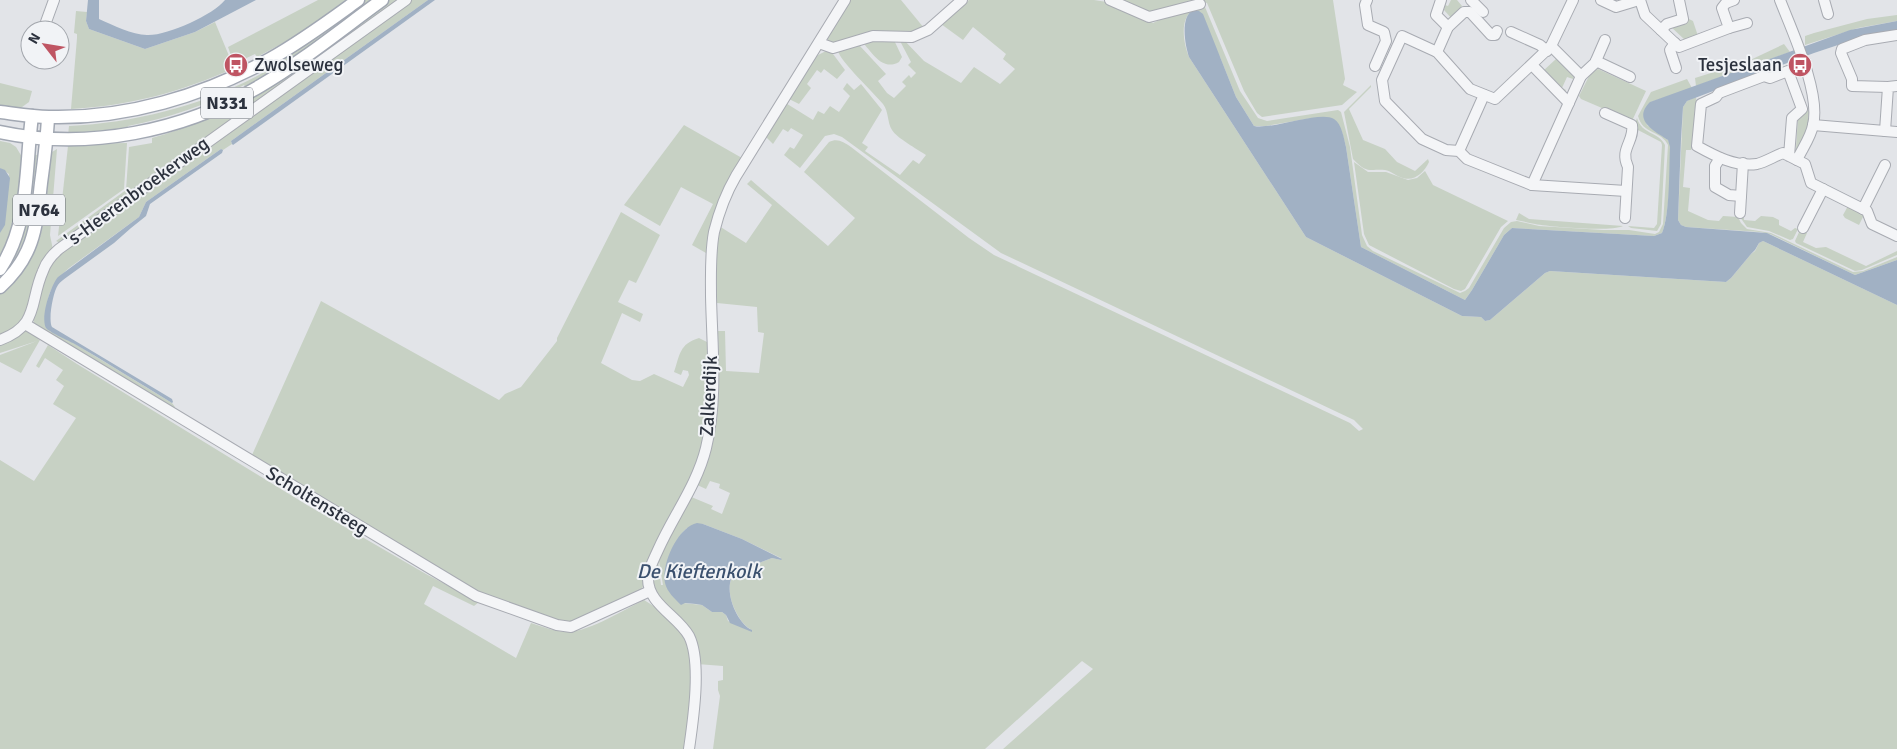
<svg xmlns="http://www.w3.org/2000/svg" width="1897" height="749" font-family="Signika,sans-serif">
<rect width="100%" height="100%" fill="#e2e4e8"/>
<g fill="#c7d1c4" fill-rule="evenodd">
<polygon points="318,0 351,0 311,28 257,57 255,54 234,64 228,47"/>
<path d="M365 0H375L268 76 212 106 149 126 68 135 69 126C134 123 202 106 259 75 295 54 331 24 365 0ZM244 85 245 87C210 106 168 125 127 128L128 126C169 118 207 105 244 85Z"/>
<path d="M389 0H401L60 243 56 241 126 190 129 147 152 143V138C241 114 315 53 389 0Z"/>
<path d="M411 0H428L231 141 232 144 223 150 221 149 146 202 139 217 69 268C47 287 43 304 50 331L72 342 172 403 175 407 173 410 34 324 33 316 46 270 62 251Z"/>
<polygon points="848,0 901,0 924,28 910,34 836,45 829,42 827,37"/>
<path d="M969 0H1094L1107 2 1153 23C1165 18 1193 4 1205 7L1240 91 1258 118 1267 121 1338 110 1341 112 1350 147 1362 235 1367 246 1373 251 1460 293 1465 291 1469 288 1504 228 1511 222 1517 221 1539 226 1603 230H1629L1655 234 1659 232 1663 224 1668 145C1661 130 1643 135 1638 116L1651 92 1687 79 1692 88 1651 102 1644 114 1647 125 1668 140 1670 144C1672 161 1669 218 1662 233L1654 236 1512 228 1504 235 1472 290 1465 300 1361 247 1346 147 1342 132 1336 121 1312 118 1266 126H1254L1236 97 1220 57 1192 11C1179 20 1184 45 1189 57L1306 237 1462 316 1481 317 1485 321 1490 320 1545 273 1550 271 1726 282 1731 278 1751 254 1755 251 1759 243 1763 241 1897 305V749H1003L1093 669 1082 661 985 749H713L720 696 718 690V681L723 680V666L697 664V656L655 594 651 579 658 560 661 585H663L658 555 689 496 713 506 711 509 722 514 730 493 719 488 720 484 710 481 706 489 695 484C700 476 706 468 709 458 721 418 719 372 718 331H725L726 371 759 373 764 333 758 332 757 307 717 303 716 255 719 226 746 243 772 205 747 184 751 180 828 246 855 218 804 172 829 142C838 138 843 142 851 147L969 238 994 255 1350 423 1359 431 1363 429 1354 420 1001 253 842 137 834 134 825 136 800 168 784 155 790 147 794 149 803 135 791 128 788 132 783 129 773 144 765 136 784 102 813 120 818 111 824 114 830 106 839 112 850 96 843 89 847 83 854 90 861 84 882 110 862 143 868 147 865 151 900 175 913 160 919 164 926 155C917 149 897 138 892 130 887 122 889 112 883 104 874 93 840 61 838 51L856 43 860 46 886 74 878 81 887 93 894 98 906 86 902 82 909 75 911 78 916 73 908 65 911 62 900 41 904 40 924 61 961 83 974 67 1000 84 1015 69 1003 59 1006 54 973 27 963 40 941 24ZM703 524 742 539 781 558V560L772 558 738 571C719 582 736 623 752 630L728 621 726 615 722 612H712L702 605 683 603 681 534 687 528Z"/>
<polygon points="1119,0 1333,0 1345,79 1343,85 1357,92 1342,105 1262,117 1257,113 1244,91 1207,3 1204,2 1151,15"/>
<polygon points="1451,0 1457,0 1462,6 1458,10 1459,12 1452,19 1444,10 1445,5 1448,6"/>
<path d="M76 11 87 12 86 21 89 29 145 49 195 32 215 22 234 68C182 92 128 106 71 109L77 38V34L74 33Z"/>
<polygon points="1897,15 1897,21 1858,28 1805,45 1805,36 1814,33 1867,19"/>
<polygon points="1689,19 1693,21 1698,36 1686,41 1669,25"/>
<path d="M894 40 902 57 899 62C883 71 873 54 864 44V41Z"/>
<polygon points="1784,44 1790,52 1696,86 1695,78 1746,62"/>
<polygon points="826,51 833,54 845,70 837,79 824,69 821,73 817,70 807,84 811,88 799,104 787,98 814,57"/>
<polygon points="1556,59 1574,77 1573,79 1567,77 1562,88 1566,90 1564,93 1543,71"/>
<polygon points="1598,69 1646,91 1632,121 1581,99 1579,96 1590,74"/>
<polygon points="0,83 32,91 29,102 18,110 0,108"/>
<path d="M1371 85V87L1349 109 1363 140 1385 149 1397 162 1415 171 1428 159 1429 162C1424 173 1413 183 1400 177 1395 175 1391 171 1385 170 1369 169 1367 174 1353 159L1344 112Z"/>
<polygon points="1696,97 1697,108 1695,108 1692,148 1691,150 1686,150 1683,187 1690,188 1688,211 1708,220 1719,221 1723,216 1738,217 1741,223 1747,229 1771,233 1853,272 1863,271 1897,257 1897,260 1855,275 1770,234 1760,232 1686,227 1681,225 1678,220 1683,107 1687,101"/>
<polygon points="1809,110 1808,126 1795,155 1794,154 1796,148 1798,117 1805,111"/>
<path d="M1637 118C1642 135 1658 131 1665 145L1661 224 1657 231 1631 228 1628 226 1654 228 1657 224 1662 145 1661 142 1638 130 1636 131 1635 124Z"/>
<polygon points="684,125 742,158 708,252 706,253 692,245 713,204 681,187 660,226 624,205"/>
<polygon points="0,141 10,143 16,147 22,157 20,209 0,265 0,233 9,174 0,168"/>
<polygon points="127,143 124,189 58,236 68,146 76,144"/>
<path d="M57 149 50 235 53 250 32 301 21 323 0 337V291C11 279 24 267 33 253 47 232 47 184 50 158L52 152Z"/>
<polygon points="30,154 37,155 28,231 14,262 0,282 0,272 3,268"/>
<polygon points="1354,162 1368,172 1386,172 1408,180 1417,178 1425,171 1433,185 1508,221 1501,227 1465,289 1461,291 1454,289 1369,245 1364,234"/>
<polygon points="1848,206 1863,213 1864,215 1859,225 1845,218 1843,215"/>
<path d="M621 212 660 235 636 283 629 280 618 302 643 314 640 322 622 313 601 363 632 380 640 381 654 374 683 387 689 375 688 371 683 370 681 375 674 372C680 355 679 344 699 338L709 343 708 420 698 467 644 579V585L640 591 572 624H560L481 594 252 455 321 301 499 400 505 394 521 387 557 341V338Z"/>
<path d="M1519 213 1529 219 1623 226C1611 232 1551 227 1535 224 1529 223 1522 221 1516 220Z"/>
<polygon points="1761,216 1773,217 1779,220 1779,225 1791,231 1795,228 1798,229 1793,239 1790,240 1769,231 1747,227 1740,217 1744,218 1744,220 1755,221"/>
<polygon points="1800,230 1807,233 1803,242 1816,248 1826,247 1866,266 1897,251 1897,255 1862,270 1855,271 1796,243 1795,241"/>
<polygon points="26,331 39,336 38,339 40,340 21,373 0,362 0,355 37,341 0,353 0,343"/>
<path d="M48 345 77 364 307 505 426 574 479 602 474 606 433 586 424 604 516 658 531 623C543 627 556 632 569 632 592 630 623 610 644 600 661 610 679 624 689 641 699 661 689 725 686 749H0V460L34 481 76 418 53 404 64 386 56 380 63 370 45 358 39 368 36 366Z"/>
</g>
<g fill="#a1b1c4">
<path d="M88 0H99V19C113 25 132 35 147 35 167 36 213 15 225 0H256L195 32 145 49 89 29 86 21Z"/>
<polygon points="428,0 435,0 233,145 232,144 231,141"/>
<path d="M1193 10 1199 11 1203 14 1236 97 1254 126C1272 130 1321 110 1334 119 1342 124 1344 139 1346 147L1361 247 1465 300 1472 290 1504 235 1512 228 1654 236 1662 233C1670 215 1669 168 1670 147L1668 140C1654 131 1632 120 1650 102L1850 30 1897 21V32L1856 39 1814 53 1687 101 1683 107 1681 139 1678 220 1681 225 1686 227 1767 233 1855 275 1897 260V305L1763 241 1759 243 1755 250 1751 254 1731 278 1726 282 1550 271 1545 273 1490 320 1485 321 1481 317 1462 316 1306 237 1189 57C1185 45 1180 17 1193 10Z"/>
<path d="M221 149 223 150 222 153 150 204 146 216 131 228 114 243 67 277C64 279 60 282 58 285 53 292 48 320 52 327L172 399 173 402 172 403C139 383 106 362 73 343 67 340 49 332 46 328 40 317 51 285 58 277L139 217 146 202Z"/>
<polygon points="0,168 5,170 10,178 5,225 0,233"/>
<path d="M697 523 703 524 742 539 782 559 781 560 772 558 738 571C719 582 736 624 752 630V632L730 623 726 615 722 612H712L702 605 696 604 685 603 681 605C675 599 667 592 665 583 661 564 678 527 697 523Z"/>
</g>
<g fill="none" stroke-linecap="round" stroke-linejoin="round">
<g stroke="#a8abb2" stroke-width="12">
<g id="minor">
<polyline points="1110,0 1149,17 1200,4"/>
<polyline points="1367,0 1365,5 1368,25 1384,32 1386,41 1375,66"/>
<polyline points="1441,0 1436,15 1448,27"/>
<polyline points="1471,0 1483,12"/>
<polyline points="1573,0 1551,46 1495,99 1470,89 1437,52 1402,36 1382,80 1385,101 1422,139 1446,150 1459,151 1467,159 1532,185 1626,191"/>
<polyline points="1601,0 1616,7 1639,0"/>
<polyline points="1640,0 1645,15 1679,47 1729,28 1722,8 1726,3 1734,0"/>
<path d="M1780 0C1792 31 1821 93 1813 125 1811 137 1802 149 1797 160"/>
<polyline points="1824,0 1828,14"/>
<polyline points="1729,28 1747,23"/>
<polyline points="45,30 46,22 54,0"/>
<polyline points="1661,30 1667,24 1683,19 1679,0"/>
<polyline points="1511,32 1540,45 1547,51"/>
<polyline points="819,43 833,48 873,36 912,37 928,30 962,0"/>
<polyline points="1675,43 1670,50 1676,68"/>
<polyline points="1437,52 1448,27 1464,12 1470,12 1491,35 1495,35 1497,31"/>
<polyline points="44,61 44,60"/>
<polyline points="1596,61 1630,77"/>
<polyline points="1532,65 1569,103"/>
<polyline points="1581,76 1595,63 1605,40"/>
<polyline points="1888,87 1852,86 1852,79 1841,53 1842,49 1865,40 1897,35"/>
<path d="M1605 113 1632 125C1635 141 1619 149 1628 167L1625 218"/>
<polyline points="1813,125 1897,132"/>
<polyline points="1885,131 1888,87 1897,86"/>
<polyline points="1459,151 1484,95"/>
<path d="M1789 156 1792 118 1802 109 1788 71 1770 78 1764 76 1719 93 1716 97 1701 104 1697 146C1715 156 1735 167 1757 164 1765 162 1775 156 1783 153L1805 164 1811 183 1863 209 1885 165"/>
<polyline points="1720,158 1715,166 1715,187 1729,195 1741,196"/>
<polyline points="1532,185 1581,76 1551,46"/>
<polyline points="1863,209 1867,211 1872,224 1897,236"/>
<polyline points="1740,213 1743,163"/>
<polyline points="1803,228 1823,189"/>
<polyline points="25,324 476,596 557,625 571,627 650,591"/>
<path d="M0 340C40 325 29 302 43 271 46 262 52 255 59 249L406 0"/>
<path d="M689 749C693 721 702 662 689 636 678 616 648 604 648 579 648 569 654 559 658 550 673 516 697 485 706 448 718 399 712 346 711 296 711 275 710 253 714 232 719 212 726 193 736 176L845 0"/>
</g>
</g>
<g stroke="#a2a8b3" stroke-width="15">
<g id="major">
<path d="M0 112C16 114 33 117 49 117 126 119 203 96 270 59 301 42 329 21 358 0"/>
<path d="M0 132C88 151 184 131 260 86 303 61 342 29 382 0"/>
<path d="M0 269C30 224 25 168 32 116"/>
<path d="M0 287C35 255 36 227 41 183 44 161 47 139 48 118"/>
</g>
</g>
<use href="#minor" stroke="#f4f5f7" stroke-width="10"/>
<use href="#major" stroke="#fff" stroke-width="12"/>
</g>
<defs>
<g id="bus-disc" transform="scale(1.25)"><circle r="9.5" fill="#bf5563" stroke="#f1f3f6"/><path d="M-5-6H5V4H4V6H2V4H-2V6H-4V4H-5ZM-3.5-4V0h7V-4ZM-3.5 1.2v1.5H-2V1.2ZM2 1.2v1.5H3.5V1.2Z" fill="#fff"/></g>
</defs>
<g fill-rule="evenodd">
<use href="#bus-disc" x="236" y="65"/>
<use href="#bus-disc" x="1800" y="65"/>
</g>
<g text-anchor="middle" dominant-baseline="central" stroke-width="4" stroke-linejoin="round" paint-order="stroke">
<g fill="#f1f3f6" stroke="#676c75" stroke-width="1">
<rect x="201" y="87.5" width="52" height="31" rx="4"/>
<rect x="13" y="194.5" width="52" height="31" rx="4"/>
</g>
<g font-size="18" font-weight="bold" fill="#2c323e">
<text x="227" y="103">N331</text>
<text x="39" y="210">N764</text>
</g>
<g font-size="19" fill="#2c323e" stroke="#f1f3f6" text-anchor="start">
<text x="254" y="65">Zwolseweg</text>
<text x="1782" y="65" text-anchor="end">Tesjeslaan</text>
</g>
<g font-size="19" fill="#2c323e" stroke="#f1f3f6">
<text transform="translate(137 192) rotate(-36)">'s-Heerenbroekerweg</text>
<text transform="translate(709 396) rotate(-87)">Zalkerdijk</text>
<text transform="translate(317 501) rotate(31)">Scholtensteeg</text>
</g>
<g font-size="20" font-style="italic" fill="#3a506e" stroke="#f1f3f6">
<text x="699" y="571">De Kieftenkolk</text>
</g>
</g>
<g transform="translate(45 45) rotate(301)"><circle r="24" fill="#f1f3f6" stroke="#a2a6ac"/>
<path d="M0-4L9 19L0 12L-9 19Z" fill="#bf5563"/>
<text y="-8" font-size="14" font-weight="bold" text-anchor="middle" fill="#2c323e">N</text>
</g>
</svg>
